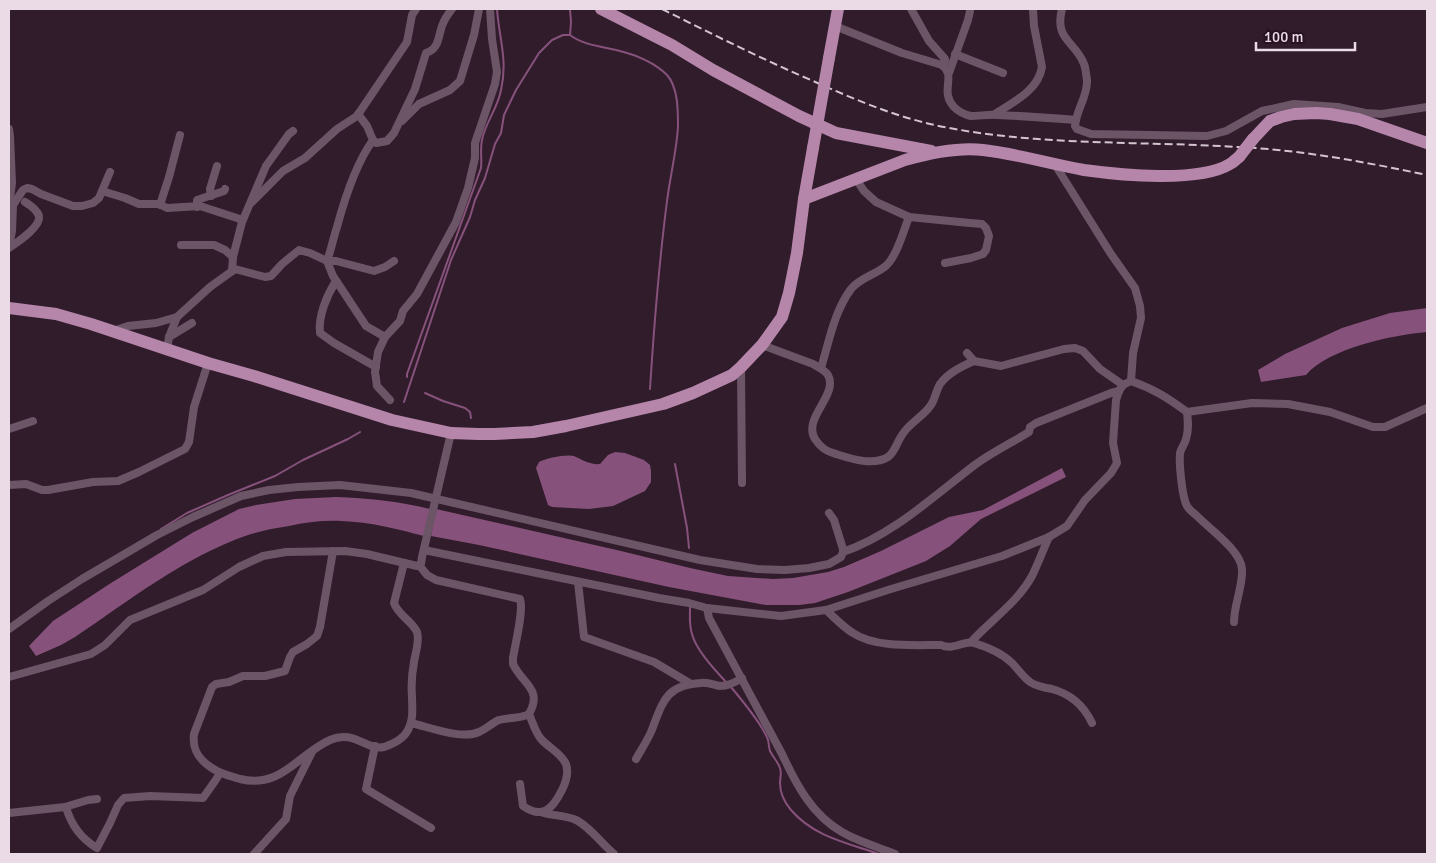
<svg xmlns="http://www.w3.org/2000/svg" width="1436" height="863" font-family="Signika,sans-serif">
<rect width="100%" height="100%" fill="#311c2c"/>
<g fill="#86527b">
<path d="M1427 308V332C1393 335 1329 348 1306 375L1261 382 1258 370 1285 354 1342 328 1390 313Z"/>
<path d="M615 452 625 453 644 460 650 465 651 471V482L645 491 613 506 589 509 552 507 548 505 536 468 539 462C546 458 566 454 574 456 583 460 590 465 600 464L608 455Z"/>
<polygon points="1062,468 1066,477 981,519 950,546 926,561 848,592 815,603 799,605 766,605 669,587 479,545 431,536 436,509 621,551 690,568 728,576 773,579 793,578 828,572 844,567 881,551 949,517 983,510"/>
<path d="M336 497C368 498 398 501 430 509L424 536C397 529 370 522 342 521 324 520 306 522 289 526 275 528 261 531 248 535 184 557 130 600 75 637L61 645 36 656 29 646 53 621 111 583 192 533 239 509 256 505 295 499Z"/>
</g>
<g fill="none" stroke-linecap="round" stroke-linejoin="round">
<g stroke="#86527b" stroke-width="2">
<path d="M570 35C583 45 600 46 616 50 633 54 654 62 667 75 678 87 678 110 678 126 677 149 670 177 667 201 659 263 654 326 650 389"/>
<path d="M407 377V374L481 168C482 159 480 149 482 140 485 123 498 108 501 90 508 60 499 38 497 9"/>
<polyline points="425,393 443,401 465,408 470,412 471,418"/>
<polyline points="404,402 451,260 470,217 475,200 485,178 495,144 501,133 504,115 516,90 539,53 552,40 563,35 570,35 571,22 570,9"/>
<polyline points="675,464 687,528 689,548"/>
<polyline points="161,529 187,513 228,495 275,476 303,460 348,439 360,432"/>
<path d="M690 607C690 617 689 625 692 634 696 650 715 670 726 682"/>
<path d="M731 687C741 699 764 727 768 740 769 744 769 748 770 751 773 757 778 762 780 768 782 773 780 777 780 783 780 793 785 803 791 810 814 837 848 843 879 854"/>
</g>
<g stroke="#6c5567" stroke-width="8">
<polyline points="911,9 929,41 945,59 945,61 942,65"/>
<path d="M1062 9C1054 40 1075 41 1084 64 1086 69 1086 75 1087 80 1088 96 1076 110 1075 126L1077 129 1091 134 1207 136 1226 131 1262 111 1294 104 1338 107 1365 113 1382 114 1427 107"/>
<path d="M835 26 902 53 942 65C957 76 939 91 954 107 958 111 965 115 971 116 980 116 989 114 998 115 1024 116 1050 118 1076 120"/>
<polyline points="955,54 1003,73"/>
<polyline points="949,73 968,20 970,11"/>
<path d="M358 114 367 126 373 140C357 162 344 201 337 227 333 239 331 250 327 261H336L374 271 385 267 394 261"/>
<path d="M995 114C1013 102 1038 91 1042 67L1034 26 1033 9"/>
<polyline points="402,121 419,104 450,90 460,81 474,35 479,9"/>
<polyline points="9,129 10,136 12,183 10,198 13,205 12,231 9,246"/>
<path d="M373 140 376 143 387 141 394 133 415 89 426 53C439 49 438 37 442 26 444 20 448 14 452 9"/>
<polyline points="1054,163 1111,254 1135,288 1140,306 1141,318 1133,353 1131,381"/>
<polyline points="856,179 864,191 876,202 909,217 970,223 982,224 986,228 989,236 986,250 983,254 971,258 945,263"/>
<polyline points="102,191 125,198 139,204 159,204 167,208 200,206 243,220"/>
<polyline points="211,196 210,189 217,166"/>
<polyline points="251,203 283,171 305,158 337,129 357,116 407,42 412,15 416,9"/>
<polyline points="13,205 23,190 27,188 32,189 41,194 73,206 82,206 93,203 99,198 110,172"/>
<polyline points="160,205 169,177 180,135"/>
<polyline points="197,207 197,200 224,191 225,189"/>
<polyline points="181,245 214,245 225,250 233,257"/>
<path d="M9 248C16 243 41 227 39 216 37 210 30 205 25 202"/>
<polyline points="232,271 233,257 242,222 266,166 289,134 293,131"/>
<path d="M336 281C327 295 318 316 320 333L334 343 376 367"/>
<polyline points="113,331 128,326 156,323 177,317"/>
<polyline points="169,337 192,323"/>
<path d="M762 345 813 364C818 367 825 370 828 375 839 395 802 418 815 439 820 447 827 452 836 454 852 459 873 466 888 457 895 452 897 442 902 435 909 423 923 417 931 405 935 399 936 391 940 384 948 373 962 366 974 361"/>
<polyline points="167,349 169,337 177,317 210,287 235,269 265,277 271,276 282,264 299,250 310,253 327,261 333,276 366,326 385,337"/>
<polyline points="967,353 974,361 1001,366 1064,349 1075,348 1083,351 1100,369 1123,385"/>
<polyline points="741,367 742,483"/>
<path d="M821 368C829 342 834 312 851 289 860 278 872 276 883 268 896 260 903 232 909 217"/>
<polyline points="390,400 377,386 375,372 378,352 385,337 400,321 403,311 417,294 456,222 468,188 475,158 475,143 495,84 497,72 492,39 490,9"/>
<polyline points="1187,412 1252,403 1288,404 1330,412 1373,427 1385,427 1427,408"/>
<polyline points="9,429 33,421"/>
<polyline points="9,485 26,484 42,490 48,490 93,482 118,481 139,472 185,449 189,442 194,407 208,363"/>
<path d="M424 550 659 598 689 603 707 608 781 616 826 610 891 589 1002 556 1049 537 1067 526 1085 500 1111 473 1117 463 1113 443 1116 400 1119 391 1123 385 1131 381C1154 389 1168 398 1187 412 1188 421 1189 430 1186 439 1185 444 1181 448 1180 453 1179 464 1182 497 1187 506 1189 510 1195 514 1198 517 1210 529 1241 551 1242 569 1243 587 1234 604 1234 622"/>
<path d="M333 551 320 627 317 636 307 644 293 652 290 657 285 671 265 676H243L229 682 216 684 212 687 194 734C192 750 199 760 212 768 220 774 230 776 240 779 281 789 297 755 330 740 354 729 366 751 384 747 393 744 404 738 408 730 414 719 412 708 412 696 411 685 412 673 414 662 415 654 420 641 417 632 412 621 398 615 394 603L404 563"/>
<path d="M843 552C893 535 935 495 976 464 993 452 1011 443 1029 432L1030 427 1036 423 1111 393 1119 391"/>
<polyline points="578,582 584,637 654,662 691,684"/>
<path d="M707 608 709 618 782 754C796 784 812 815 842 832 857 841 878 847 895 854"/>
<path d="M826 610C835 618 843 627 853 633 875 648 915 645 941 645 953 651 964 640 974 643 987 647 1002 653 1012 663 1018 669 1023 677 1030 682 1036 686 1046 688 1052 689 1071 694 1084 706 1092 723"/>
<polyline points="9,629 48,601 82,579 157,535 193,517 241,496 269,490 298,487 340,485 411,493 700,560 757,569 785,570 809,568 829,564 841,557 843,552 843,549 834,520 829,513"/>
<path d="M971 642C991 620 1017 603 1032 576 1038 564 1043 550 1049 537"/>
<polyline points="9,677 91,654 105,645 130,620 203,590 239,567 263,556 286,552 345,551 367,554 417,566 421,564 422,557 451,433"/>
<path d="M411 723C429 727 461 740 479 732 486 729 492 723 499 720 509 717 520 719 529 714 543 689 523 685 513 664V658C515 645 524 610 520 599L436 580 427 575 419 565"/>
<polyline points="375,746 366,789 431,828"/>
<path d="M636 759C641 750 647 741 651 732 663 702 665 685 701 683 708 682 714 685 720 686 728 686 736 682 742 678"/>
<path d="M520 784 523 806C543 820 553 808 562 790 566 782 569 773 566 764 561 753 549 748 541 739 535 732 533 723 529 714"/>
<path d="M66 807C71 825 80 838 97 848L110 823 118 805 124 798 150 796 203 798 215 781 220 773"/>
<path d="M541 812C552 816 565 815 576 820 589 826 602 844 614 854"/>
<polyline points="9,813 65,807 88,800 97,799"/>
<polyline points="254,854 286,819 290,796 312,752"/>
</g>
<g stroke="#b585aa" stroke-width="12">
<polyline points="601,9 672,45 713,70 799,116 836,133 931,151"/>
<polyline points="829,58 838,9"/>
<polyline points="1253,139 1270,121 1281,117 1294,114 1316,113 1330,114 1358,119 1427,143"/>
<path d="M804 199 905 160C930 153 957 147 983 150 1018 154 1050 164 1084 170 1120 175 1199 183 1230 164 1234 162 1236 159 1239 157"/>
<polyline points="9,308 56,314 91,324 208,363 254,376 392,420 451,433 478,434 494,434 533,432 566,426 663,404 693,393 732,375 741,367 762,345 782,317 789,293 797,253 804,199 813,148"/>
</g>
<path stroke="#d4c4d0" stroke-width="2" stroke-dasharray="8 4" stroke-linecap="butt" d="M662 9C712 34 762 59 813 81 856 100 898 118 944 127 1041 146 1140 141 1238 147 1302 150 1365 162 1427 175"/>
<g stroke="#b585aa" stroke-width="12">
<polyline points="813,148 829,58"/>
<polyline points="1239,157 1253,139"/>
</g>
</g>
<rect width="1436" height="863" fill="none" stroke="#eadbe6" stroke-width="20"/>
<path d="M1256 42v8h99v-8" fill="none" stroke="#eadbe6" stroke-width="2.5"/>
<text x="1264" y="42" font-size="15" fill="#eadbe6" stroke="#271223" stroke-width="4" paint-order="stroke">100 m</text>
</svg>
